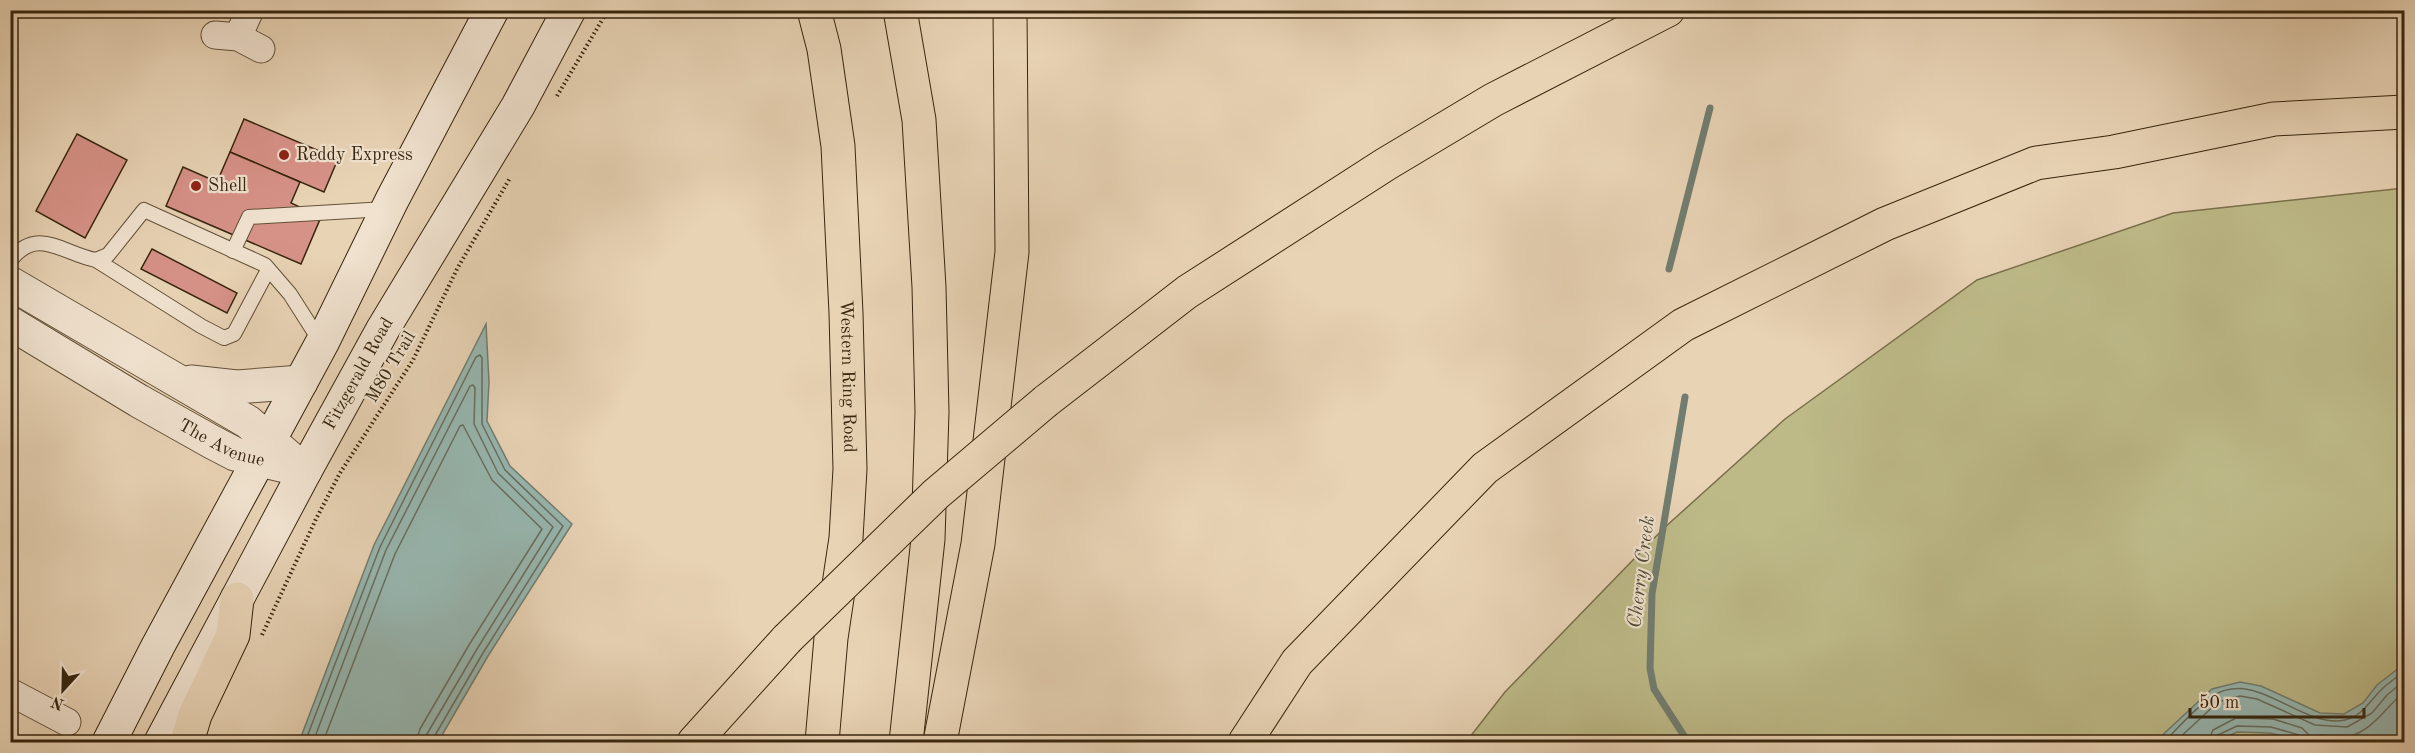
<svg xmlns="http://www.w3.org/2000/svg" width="2415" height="753" font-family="'Old Standard TT',serif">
<rect width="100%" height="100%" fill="#e8d3b5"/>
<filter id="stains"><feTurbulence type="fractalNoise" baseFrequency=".00333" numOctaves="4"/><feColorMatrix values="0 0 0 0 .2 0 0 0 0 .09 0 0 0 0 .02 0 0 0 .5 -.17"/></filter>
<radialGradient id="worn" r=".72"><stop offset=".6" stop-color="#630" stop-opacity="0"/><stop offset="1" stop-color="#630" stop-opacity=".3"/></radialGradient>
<polygon fill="#bdba88" stroke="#7a704b" stroke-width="1.5" points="2404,188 2404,742 1466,742 1505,692 1664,528 1785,419 1977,280 2173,213"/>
<g fill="#97b7b1" stroke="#717d70" stroke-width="1.5">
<polygon points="486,324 489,382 487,421 510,466 572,524 488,656 438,742 299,742 374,545"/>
<polygon points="2404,664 2404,742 2306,742 2270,733 2237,732 2216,742 2155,742 2212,689 2240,682 2261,686 2320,713 2344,714 2363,703 2377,685"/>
</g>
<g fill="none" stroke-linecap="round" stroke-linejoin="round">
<g stroke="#676e60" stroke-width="1.5">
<polyline points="305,742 380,547 476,357 480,355 482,358 482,424 505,470 563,526 483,653 434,737 433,742"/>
<polyline points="313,742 386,550 470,386 473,385 475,388 474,424 498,473 553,527 477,649 427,734 425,742"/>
<polyline points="323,742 395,554 460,426 463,425 492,480 542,529 469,645 420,729 416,742"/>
<path d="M2164 742C2177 729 2199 704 2214 695 2258 669 2301 729 2345 720 2362 717 2371 699 2383 688 2390 682 2397 677 2404 671"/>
<polyline points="2175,742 2218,702 2240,696 2257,699 2315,725 2347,727 2372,713 2387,695 2404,681"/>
<polyline points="2208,742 2213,730 2236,718 2273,719 2302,728 2308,734 2310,742"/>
<polyline points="2215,742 2218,735 2237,726 2271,727 2299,735 2302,742"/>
<path d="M2319 742 2321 735C2330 736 2341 738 2350 736 2373 730 2387 706 2404 692"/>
</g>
<g stroke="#717d70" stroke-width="7">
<polyline points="1669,269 1710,108"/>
<polyline points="1685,397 1652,594 1650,668 1654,689 1688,742"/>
</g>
</g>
<g fill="#d79288" stroke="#37260e" stroke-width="1.5">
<polygon points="244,119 338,159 324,192 230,152"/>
<polygon points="77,134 127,160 85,238 36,211"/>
<polygon points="230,152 300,182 291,203 321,217 301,264 166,206 183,167 217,182"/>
<polygon points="152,249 237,293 227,313 141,269"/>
</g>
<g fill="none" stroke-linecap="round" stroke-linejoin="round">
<g stroke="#635138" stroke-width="16">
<g id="service">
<polyline points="233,251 249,217 386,209"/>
<polyline points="96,260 108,255 144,210 265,265 290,294 320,341"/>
<path d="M10 261C37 225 63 254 96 260L201 326 224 338 234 334 268 270"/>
</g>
</g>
<g stroke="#635138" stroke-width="29">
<g id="minor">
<polyline points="215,35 238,37 261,49"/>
<polyline points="238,37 250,10"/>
<polyline points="10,692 67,722"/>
</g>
</g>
<g stroke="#635138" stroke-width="35">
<g id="tertiary">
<polyline points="10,283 248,422 305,471"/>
<path id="s1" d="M10 323 139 401 212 442 235 454 285 466"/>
<polyline points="191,382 237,387 301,382"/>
</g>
</g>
<g stroke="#37260e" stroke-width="35">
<g id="secondary">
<polyline points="109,742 158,646 322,343 392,200 492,10"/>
<path id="s2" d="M161 742 305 471 383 329 518 106 569 10"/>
</g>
</g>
<g stroke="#37260e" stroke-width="35">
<g id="motorway">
<path id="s3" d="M814 10 824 49 838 146 846 313 850 469 846 538 831 638 822 742"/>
<polyline points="900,10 919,120 929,287 932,412 928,539 906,742"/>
<polyline points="1046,401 1187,292 1386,164 1493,100 1668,10"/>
<polyline points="187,742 195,715 233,635 237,599"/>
<polyline points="694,742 787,639"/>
<polyline points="940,742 978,544 1012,252 1010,10"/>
<polyline points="1245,742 1297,662 1485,468 1683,325 1885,224 2036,163 2114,152 2274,119 2404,112"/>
</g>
</g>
<g stroke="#37260e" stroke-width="4" stroke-dasharray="1.5 3" stroke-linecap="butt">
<polyline points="557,96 608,10"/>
<polyline points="262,635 316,519 340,473 413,360 457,269 510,178"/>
</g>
<use href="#service" stroke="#f0e2cf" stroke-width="14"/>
<use href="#minor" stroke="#f0e2cf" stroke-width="27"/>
<use href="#tertiary" stroke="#f0e2cf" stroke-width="33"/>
<use href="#secondary" stroke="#f0e2cf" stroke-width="33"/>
<use href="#motorway" stroke="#e8d3b5" stroke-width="33"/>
<g stroke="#37260e" stroke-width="35" stroke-linecap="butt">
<polyline id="motorway-bridge" points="787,639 936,494 1046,401"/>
</g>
<use href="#motorway-bridge" stroke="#e8d3b5" stroke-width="33"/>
</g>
<g fill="#8f2418" stroke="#f0e2cf" stroke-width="2">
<circle cx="284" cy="155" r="6"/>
<circle cx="196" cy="186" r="6"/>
</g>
<g text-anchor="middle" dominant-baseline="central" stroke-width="4.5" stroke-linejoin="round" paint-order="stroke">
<g font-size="18" fill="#37260e" stroke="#f0e2cf" text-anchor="start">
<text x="296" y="155">Reddy Express</text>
<text x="208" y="186">Shell</text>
</g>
<g font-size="18" fill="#37260e" stroke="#f0e2cf">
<text transform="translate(391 367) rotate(-59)">M80 Trail</text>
<text stroke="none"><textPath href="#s2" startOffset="418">Fitzgerald Road</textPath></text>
<text stroke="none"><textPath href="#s3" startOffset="369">Western Ring Road</textPath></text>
<text stroke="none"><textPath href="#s1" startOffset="244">The Avenue</textPath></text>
</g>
<g font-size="20" font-style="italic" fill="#4f4a37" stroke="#f0e2cf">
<text transform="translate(1642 572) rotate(-83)">Cherry Creek</text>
</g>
</g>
<rect width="2415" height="753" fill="none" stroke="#e8d3b5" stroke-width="36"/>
<rect x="12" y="12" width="2391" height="729" fill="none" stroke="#37260e" stroke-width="3"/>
<rect x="18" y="18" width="2379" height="717" fill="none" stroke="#37260e" stroke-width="1.5"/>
<g transform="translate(63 690) rotate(202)" stroke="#f0e2cf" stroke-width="4.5" paint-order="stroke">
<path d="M0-4.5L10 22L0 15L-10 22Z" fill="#37260e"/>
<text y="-9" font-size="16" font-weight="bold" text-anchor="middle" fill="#37260e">N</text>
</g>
<path d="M2190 708v9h174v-9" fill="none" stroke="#37260e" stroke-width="3"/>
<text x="2199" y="708" font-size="18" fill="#37260e" stroke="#f0e2cf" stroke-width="4.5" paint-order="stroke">50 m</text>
<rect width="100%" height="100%" filter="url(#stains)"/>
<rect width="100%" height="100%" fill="url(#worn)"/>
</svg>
